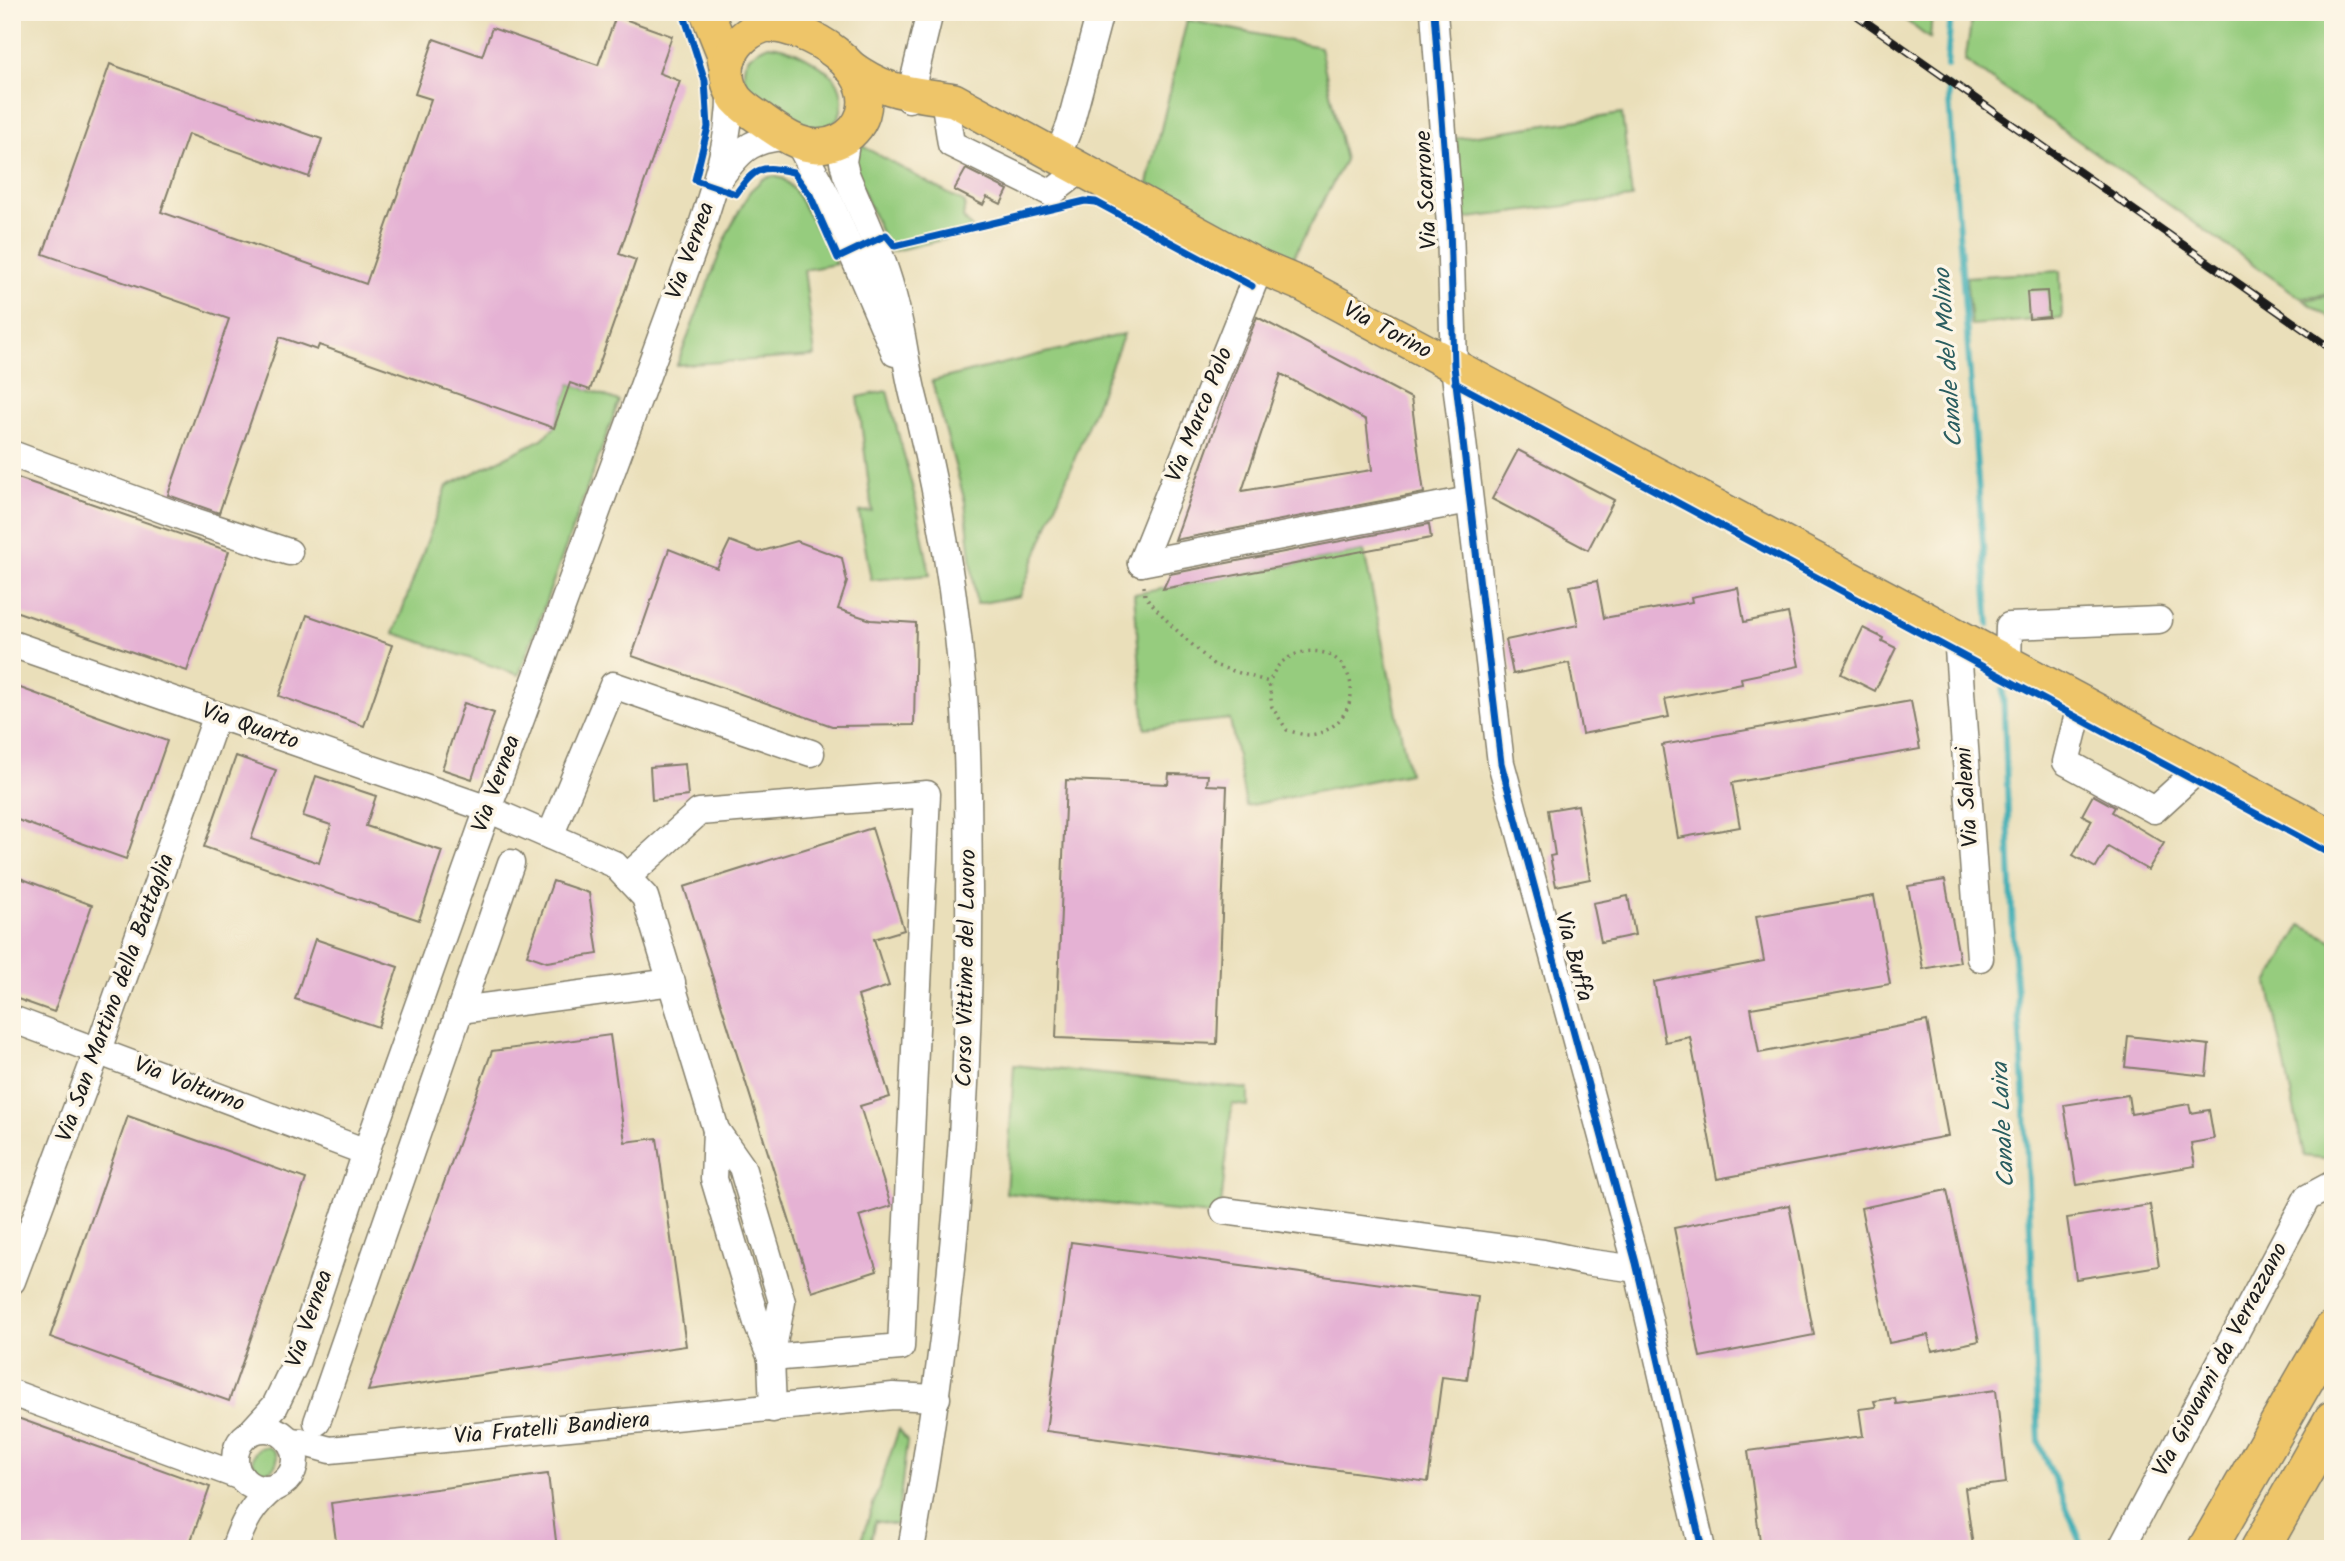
<svg xmlns="http://www.w3.org/2000/svg" width="2345" height="1561" font-family="Kalam,sans-serif">
<rect width="100%" height="100%" fill="#fcf5e5"/>
<filter id="ink" filterUnits="userSpaceOnUse"><feTurbulence type="fractalNoise" baseFrequency=".0143" numOctaves="2"/><feDisplacementMap in="SourceGraphic" scale="14" xChannelSelector="R" yChannelSelector="G"/><feConvolveMatrix kernelMatrix="1 2 1 2 8 2 1 2 1" color-interpolation-filters="sRGB"/></filter>
<filter id="wash" filterUnits="userSpaceOnUse"><feTurbulence type="fractalNoise" baseFrequency=".00686" numOctaves="4" result="noise"/><feDisplacementMap in="SourceGraphic" scale="28" xChannelSelector="R" yChannelSelector="G"/><feGaussianBlur stdDeviation="1.57" result="paint"/><feColorMatrix in="noise" values="0 0 0 0 0 0 0 0 0 0 0 0 0 0 0 0 0 1.4 0 .05"/><feComposite in="paint" operator="in"/></filter>
<g filter="url(#wash)">
<rect width="100%" height="100%" fill="#eadfba"/>
<g fill="#96cc7e" stroke="#59744d" stroke-width="2">
<polygon points="1895,12 1932,12 1930,39"/>
<polygon points="1973,12 2333,12 2333,293 2301,298 1965,61"/>
<polygon points="1187,20 1320,47 1345,160 1292,260 1146,192"/>
<path d="M769 45C790 47 812 59 829 73 843 84 847 108 835 122 828 130 819 132 810 134L750 103C743 73 735 58 769 45Z"/>
<polygon points="1622,114 1632,198 1461,219 1456,138"/>
<polygon points="857,143 965,203 963,218 975,232 889,252 852,164"/>
<polygon points="773,176 784,179 796,192 836,264 804,270 815,356 677,365 728,232 750,191 763,179"/>
<polygon points="2060,271 2062,318 1971,325 1966,277"/>
<polygon points="2333,295 2333,320 2304,300"/>
<polygon points="1124,334 1020,596 976,604 965,502 932,381"/>
<polygon points="570,383 619,401 519,675 394,633 447,486 542,439 554,428"/>
<polygon points="887,391 915,497 930,575 871,580 859,512 872,511 858,397"/>
<polygon points="1364,551 1409,773 1246,806 1230,719 1145,728 1134,594"/>
<polygon points="2301,925 2333,941 2333,1159 2304,1156 2268,983"/>
<polygon points="1014,1065 1248,1089 1248,1106 1232,1104 1220,1216 1006,1193"/>
<polygon points="899,1429 907,1441 897,1525 875,1521 869,1549 858,1549"/>
<circle cx="265" cy="1459" r="12"/>
</g>
<g fill="none" stroke-linecap="round" stroke-linejoin="round">
<g stroke="#3aacb3" stroke-width="6">
<polyline points="1947,66 1951,12"/>
<polyline points="1948,87 1989,625"/>
<polyline points="2003,690 2014,957 2024,1089 2039,1443 2084,1549"/>
</g>
</g>
<g id="blocks">
<g fill="#e5b2d4" fill-rule="evenodd">
<polygon points="616,16 672,36 659,73 680,81 619,254 636,260 590,390 570,383 554,428 319,345 317,350 280,337 219,513 168,495 229,319 43,254 110,64 322,139 309,177 188,134 161,212 366,284 431,99 415,94 434,39 482,56 492,28 598,65"/>
<polygon points="966,169 1008,190 1001,204 987,197 983,205 954,190"/>
<polygon points="2047,291 2049,317 2029,319 2027,292"/>
<path d="M1257 317 1411 398 1424 493 1175 540 1232 380ZM1281 374 1366 420 1372 470 1242 491Z"/>
<polygon points="1518,450 1614,500 1588,550 1492,499"/>
<polygon points="12,476 229,551 187,671 12,610"/>
<polygon points="1429,524 1431,538 1163,589 1170,574"/>
<polygon points="730,541 759,552 797,541 842,558 847,582 838,609 871,620 916,623 914,725 832,726 632,656 669,549 717,568"/>
<polygon points="1597,581 1604,618 1692,602 1691,597 1738,588 1744,622 1788,613 1799,666 1741,678 1742,684 1665,699 1669,717 1582,734 1569,663 1513,674 1506,640 1578,625 1570,586"/>
<polygon points="307,615 392,645 364,726 279,696"/>
<polygon points="1863,628 1883,638 1882,641 1896,648 1875,691 1841,674"/>
<polygon points="12,685 167,741 126,859 12,818"/>
<polygon points="1911,701 1920,749 1732,783 1740,827 1678,838 1662,745"/>
<polygon points="464,703 494,713 472,779 442,769"/>
<polygon points="236,756 276,770 251,839 319,863 331,825 303,816 316,776 376,796 366,826 442,851 419,920 204,847"/>
<polygon points="685,764 688,796 652,800 650,767"/>
<polygon points="1169,774 1208,775 1207,785 1227,786 1217,1044 1056,1038 1066,780 1168,784"/>
<polygon points="2093,795 2115,807 2112,812 2164,843 2148,870 2108,847 2096,868 2073,855 2092,820 2082,815"/>
<polygon points="1578,805 1590,879 1556,886 1550,856 1555,855 1548,810"/>
<polygon points="872,828 904,930 874,939 889,986 858,996 890,1097 860,1106 891,1206 859,1216 877,1271 812,1292 684,887"/>
<polygon points="12,875 92,905 54,1012 12,997"/>
<polygon points="1945,880 1960,962 1923,969 1908,886"/>
<polygon points="553,881 589,893 598,954 547,962 527,955"/>
<polygon points="1628,896 1635,935 1601,942 1593,903"/>
<polygon points="1874,896 1890,984 1751,1008 1759,1053 1927,1021 1948,1136 1717,1179 1690,1037 1665,1042 1654,982 1764,961 1756,916"/>
<polygon points="315,939 398,967 378,1027 295,999"/>
<polygon points="610,1035 625,1142 657,1138 686,1346 368,1391 492,1051"/>
<polygon points="2128,1036 2209,1045 2206,1076 2125,1067"/>
<polygon points="2128,1095 2131,1114 2189,1104 2191,1113 2209,1110 2214,1139 2191,1143 2195,1166 2077,1185 2064,1105"/>
<polygon points="128,1116 306,1179 229,1401 50,1337"/>
<polygon points="1947,1190 1979,1341 1932,1351 1928,1335 1889,1343 1861,1208"/>
<polygon points="1789,1205 1814,1335 1700,1357 1674,1228"/>
<polygon points="2150,1205 2159,1266 2076,1279 2067,1218"/>
<polygon points="1071,1242 1478,1297 1467,1380 1442,1377 1428,1482 1046,1431"/>
<polygon points="1996,1390 2006,1483 1965,1488 1973,1546 1956,1549 1761,1549 1748,1451 1863,1436 1859,1409 1876,1407 1874,1401 1895,1398 1896,1404"/>
<polygon points="12,1416 210,1487 188,1549 12,1549"/>
<polygon points="548,1474 557,1549 337,1549 331,1503"/>
</g>
</g>
</g>
<g filter="url(#ink)">
<use href="#blocks" fill-opacity="0" stroke="#837e6b" stroke-width="2"/>
<g fill="none" stroke-linecap="round" stroke-linejoin="round">
<g stroke="#837e6b" stroke-width="29">
<g id="minor">
<polyline points="1434,12 1450,225 1454,366 1501,763 1636,1263 1702,1549"/>
<polyline points="944,98 951,144 1051,193 1082,169"/>
<polyline points="909,99 930,12"/>
<path d="M847 137 843 162 846 174C862 213 881 251 892 292 902 326 905 361 913 394 938 490 954 586 963 684 969 751 968 820 969 887 971 1110 951 1330 911 1549"/>
<polyline points="799,144 829,200 895,353"/>
<polyline points="1058,155 1070,125 1100,12"/>
<path d="M719 179C739 152 749 139 785 137"/>
<polyline points="12,454 188,519 289,552"/>
<polyline points="1141,563 1469,500"/>
<polyline points="1141,563 1260,267"/>
<polyline points="1957,635 1980,958"/>
<polyline points="12,644 488,809 614,864 645,897 716,1130 742,1167 782,1302 771,1358 773,1409"/>
<polyline points="2008,663 2009,626 2159,620"/>
<polyline points="2086,704 2077,718 2066,762 2154,810 2201,767"/>
<polyline points="550,836 613,685 811,753"/>
<polyline points="627,877 699,812 927,794 901,1347 771,1358"/>
<polyline points="460,1010 672,982"/>
<polyline points="12,1019 366,1152"/>
<polyline points="716,1130 714,1179 758,1326 771,1358"/>
<polyline points="1224,1211 1543,1253 1585,1262 1637,1269"/>
<polyline points="12,1281 98,1050 217,715"/>
<polyline points="12,1393 241,1477"/>
<polyline points="317,1422 511,863"/>
<circle cx="265" cy="1459" r="30"/>
<path d="M251 1432 275 1406 296 1362 366 1152 488 809 701 228C716 182 732 135 730 86"/>
<polyline points="290,1441 301,1442 330,1450 893,1396 937,1398"/>
<path d="M234 1549C243 1523 252 1504 275 1487"/>
<polyline points="2121,1549 2307,1198 2333,1184"/>
</g>
</g>
<g stroke="#837e6b" stroke-width="36">
<g id="major">
<polyline points="707,12 723,52 727,72"/>
<path d="M768 25C807 27 877 67 863 114 859 126 850 136 839 141 809 155 784 136 761 119 752 113 743 107 736 99 714 69 735 32 768 25Z"/>
<path d="M849 66C889 95 909 92 954 100L1260 267 1303 285 2333 837"/>
</g>
</g>
<g stroke="#837e6b" stroke-width="41">
<g id="highway">
<polyline points="2207,1549 2333,1330"/>
<polyline points="2260,1549 2333,1420"/>
</g>
</g>
<path stroke="#837e6b" stroke-width="3.5" stroke-dasharray="2 5" stroke-linecap="butt" d="M1144 586 1145 596 1171 625 1214 665 1269 682 1272 707 1287 730C1294 732 1302 735 1309 735 1339 733 1362 699 1346 671 1333 646 1299 646 1280 664 1275 668 1272 677 1269 682"/>
<use href="#minor" stroke="#fff" stroke-width="26"/>
<use href="#major" stroke="#eec569" stroke-width="33"/>
<use href="#highway" stroke="#eec569" stroke-width="38"/>
<g stroke="#1c1c1c" stroke-width="8">
<polyline id="rail" points="1852,12 2333,350"/>
</g>
<use href="#rail" stroke="#fcf5e5" stroke-width="5" stroke-dasharray="16" stroke-linecap="butt"/>
<g stroke="#fcf5e5" stroke-width="11">
<g id="cycleway">
<path d="M683 12 705 81 708 127 695 180 736 194C755 167 761 165 793 172L810 195 838 258 886 235 895 246 1085 201 1096 202 1252 286"/>
<polyline points="1434,12 1450,225 1454,366 1501,763 1636,1263 1702,1549"/>
<polyline points="1455,383 2333,855"/>
</g>
</g>
<use href="#cycleway" stroke="#0057b8" stroke-width="7"/>
</g>
</g>
<g text-anchor="middle" dominant-baseline="central" stroke-width="7" stroke-linejoin="round" paint-order="stroke">
<g font-size="23" fill="#1c1c1c" stroke="#fcf5e5">
<text transform="translate(1427 190) rotate(-93)">Via Scarrone</text>
<text transform="translate(691 251) rotate(-70)">Via Vernea</text>
<text transform="translate(1387 331) rotate(28)">Via Torino</text>
<text transform="translate(1200 415) rotate(-68)">Via Marco Polo</text>
<text transform="translate(250 727) rotate(19)">Via Quarto</text>
<text transform="translate(497 784) rotate(-70)">Via Vernea</text>
<text transform="translate(1968 797) rotate(-94)">Via Salemi</text>
<text transform="translate(1573 957) rotate(75)">Via Buffa</text>
<text transform="translate(967 968) rotate(-89)">Corso Vittime del Lavoro</text>
<text transform="translate(116 998) rotate(-70)">Via San Martino della Battaglia</text>
<text transform="translate(189 1085) rotate(21)">Via Volturno</text>
<text transform="translate(310 1319) rotate(-71)">Via Vernea</text>
<text transform="translate(2221 1360) rotate(-62)">Via Giovanni da Verrazzano</text>
<text transform="translate(552 1429) rotate(-5)">Via Fratelli Bandiera</text>
</g>
<g font-size="24" font-style="italic" fill="#2a5d60" stroke="#fcf5e5">
<text transform="translate(1949 358) rotate(-94)">Canale del Molino</text>
<text transform="translate(2004 1125) rotate(-93)">Canale Laira</text>
</g>
</g>
<rect width="2345" height="1561" fill="none" stroke="#fcf5e5" stroke-width="42"/>
</svg>
